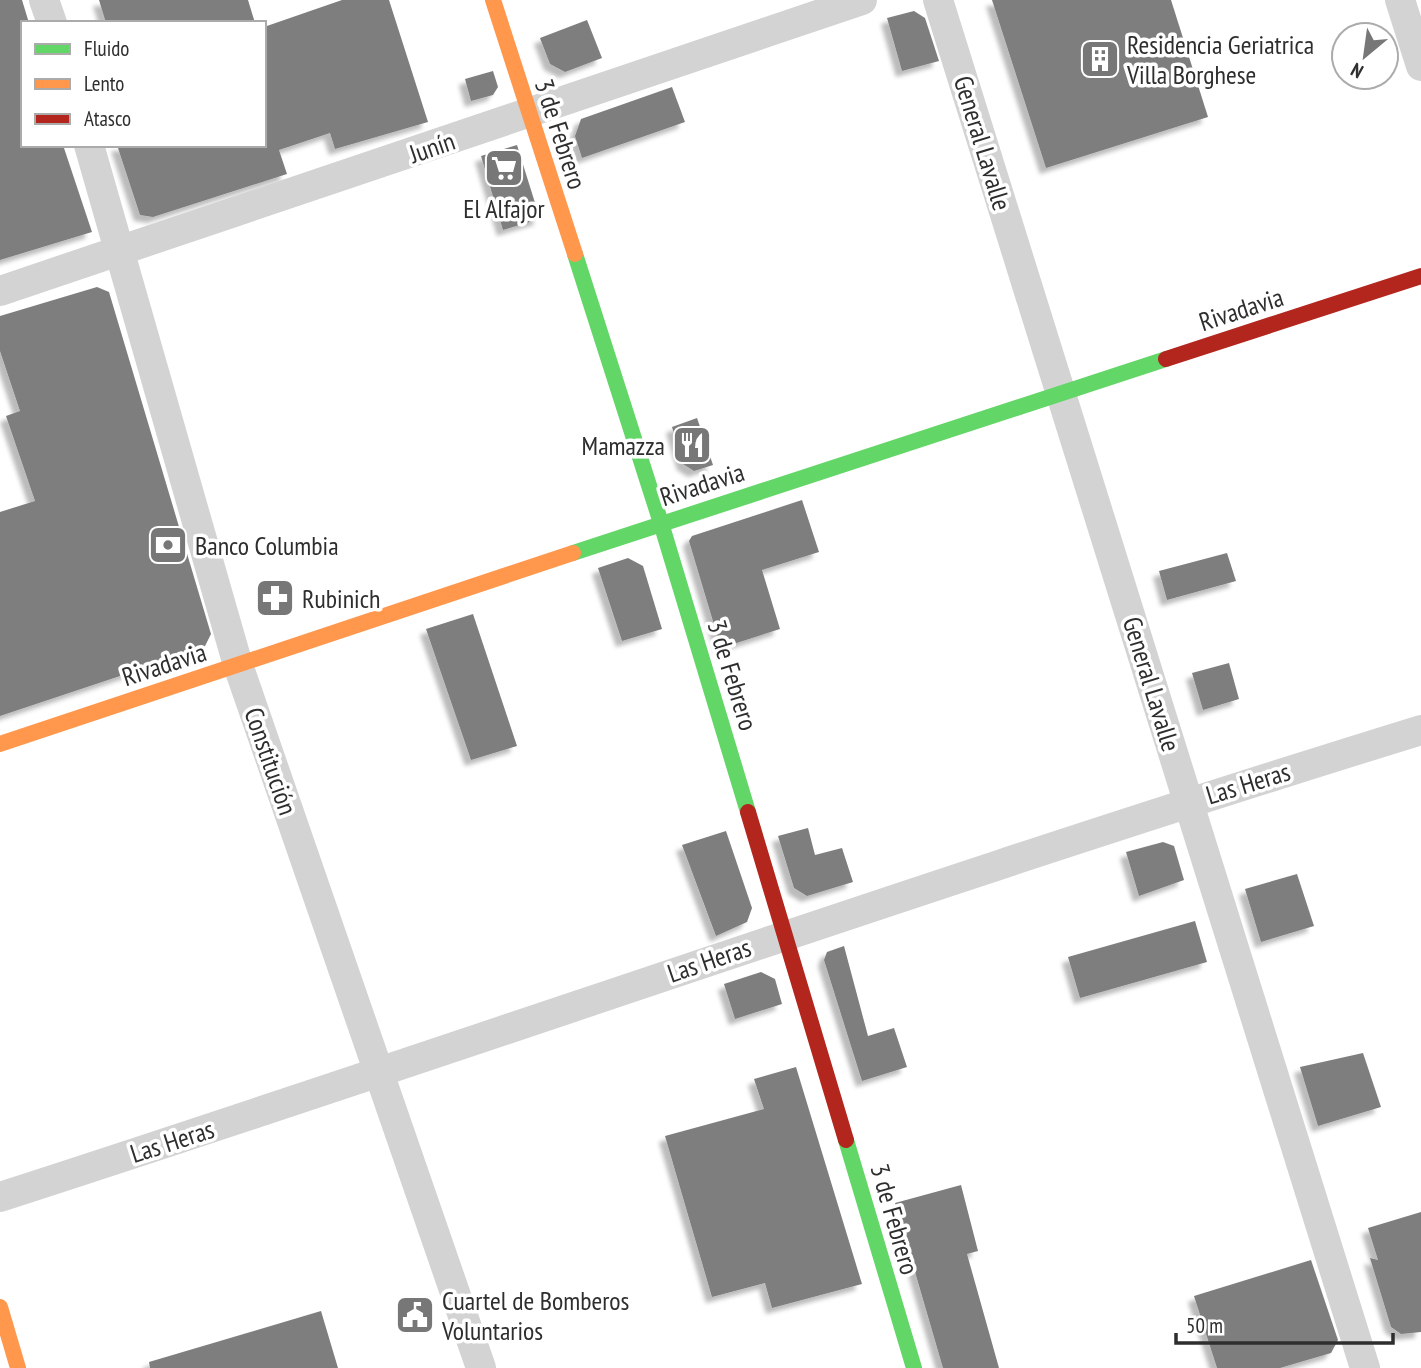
<svg xmlns="http://www.w3.org/2000/svg" width="1421" height="1368" font-family="'PT Sans Narrow',sans-serif">
<defs>
<filter id="shadow"><feDropShadow dx="-6" dy="6" stdDeviation="2" flood-color="#0004"/></filter>
</defs>
<rect width="100%" height="100%" fill="#fff"/>
<g fill="#7e7e7e" filter="url(#shadow)">
<polygon points="0,0 22,0 29,23 23,23 23,145 63,145 92,232 0,260"/>
<polygon points="99,0 248,0 255,23 106,23"/>
<polygon points="342,0 389,0 428,122 335,149 330,133 279,150 287,174 153,217 140,215 117,145 264,145 264,27"/>
<polygon points="992,0 1171,0 1208,117 1046,168"/>
<polygon points="914,11 925,18 939,61 902,71 887,18"/>
<polygon points="587,20 602,58 565,72 550,64 540,38"/>
<polygon points="493,71 498,87 493,95 471,101 465,79"/>
<polygon points="672,87 685,122 582,158 575,136 581,119"/>
<polygon points="517,145 540,219 503,230 481,156"/>
<polygon points="97,287 109,292 211,634 204,648 0,716 0,512 35,501 6,416 20,411 0,351 0,316"/>
<polygon points="697,418 713,465 694,471 683,464 672,427"/>
<polygon points="802,500 819,552 762,570 780,629 721,648 689,541 692,536"/>
<polygon points="1227,553 1236,581 1167,600 1159,571"/>
<polygon points="628,558 643,566 662,629 622,641 598,568"/>
<polygon points="473,614 517,746 471,760 426,629"/>
<polygon points="1229,663 1239,699 1203,710 1192,673"/>
<polygon points="808,828 815,855 842,848 853,882 807,896 794,888 778,836"/>
<polygon points="726,831 752,908 747,922 716,936 682,845"/>
<polygon points="1163,842 1174,846 1184,880 1139,896 1126,852"/>
<polygon points="1297,874 1314,926 1261,942 1245,889"/>
<polygon points="1195,921 1207,962 1080,998 1068,957"/>
<polygon points="844,946 868,1036 894,1028 907,1067 862,1081 824,960 827,952"/>
<polygon points="761,972 775,979 782,1004 735,1019 724,984"/>
<polygon points="1363,1053 1381,1107 1318,1126 1300,1067"/>
<polygon points="796,1067 862,1284 772,1308 765,1283 712,1297 665,1136 764,1109 754,1079"/>
<polygon points="961,1185 978,1251 967,1254 999,1368 943,1368 895,1203"/>
<polygon points="1421,1212 1421,1332 1401,1334 1391,1327 1370,1258 1378,1260 1368,1228"/>
<polygon points="1311,1260 1338,1340 1331,1353 1280,1368 1217,1368 1194,1296"/>
<polygon points="321,1311 338,1368 150,1368 149,1362"/>
</g>
<g fill="none" stroke-linecap="round" stroke-linejoin="round">
<g stroke="#d3d3d3" stroke-width="30">
<polyline points="44,0 52,23"/>
<polyline points="938,0 1365,1368"/>
<polyline points="1400,0 1421,66"/>
<polyline points="89,145 238,665 481,1368"/>
<polyline points="0,291 862,0"/>
<path d="M0 1197C474 1044 944 877 1421 730"/>
</g>
<g stroke="#63d668" stroke-width="16">
<polyline points="575,254 661,523 748,812"/>
<polyline points="573,553 1166,359"/>
<polyline points="846,1140 914,1368"/>
</g>
<g stroke="#ff974d" stroke-width="16">
<polyline points="493,0 575,254"/>
<polyline points="0,744 573,553"/>
<polyline points="0,1307 18,1368"/>
</g>
<g stroke="#b3261e" stroke-width="16">
<polyline points="1166,359 1421,276"/>
<polyline points="748,812 846,1140"/>
</g>
</g>
<defs>
<g id="building-square" transform="scale(2.0125)"><rect x="-9" y="-9" width="18" height="18" rx="4" fill="#777" stroke="#fff"/><path d="M-4-6H4V6H1V3H-1V6H-4ZM-2.5-4.3h1.7v1.8h-1.7ZM.8-4.3h1.7v1.8H.8ZM-2.5-1h1.7V.8h-1.7ZM.8-1h1.7V.8H.8Z" fill="#fff"/></g>
<g id="supermarket-square" transform="scale(2.0125)"><rect x="-9" y="-9" width="18" height="18" rx="4" fill="#777" stroke="#fff"/><path d="M-6-5.5h2.5l.6 2H6L4.5 2H-2.5L-4.4-4H-6ZM-1.5 3.2a1.3 1.3 0 1 0 .1 0ZM3 3.2a1.3 1.3 0 1 0 .1 0Z" fill="#fff"/></g>
<g id="restaurant-square" transform="scale(2.0125)"><rect x="-9" y="-9" width="18" height="18" rx="4" fill="#777" stroke="#fff"/><path d="M-5-6h1v4h1v-4h1v4h1v-4h1v5L-1.5 .5V6h-2V.5L-5-1ZM5-6V6H3V1.5H1.5Q1.5-4 5-6Z" fill="#fff"/></g>
<g id="bank-square" transform="scale(2.0125)"><rect x="-9" y="-9" width="18" height="18" rx="4" fill="#777" stroke="#fff"/><path d="M-6-4H6V4H-6ZM0-2.3a2.3 2.3 0 1 0 0 4.6a2.3 2.3 0 1 0 0-4.6Z" fill="#fff"/></g>
<g id="pharmacy-square" transform="scale(2.0125)"><rect x="-9" y="-9" width="18" height="18" rx="4" fill="#777" stroke="#fff"/><path d="M-2-6h4v4h4v4h-4v4h-4v-4h-4v-4h4Z" fill="#fff"/></g>
<g id="civic-square" transform="scale(2.0125)"><rect x="-9" y="-9" width="18" height="18" rx="4" fill="#777" stroke="#fff"/><path d="M-.6-6.5H3V-4.5H.6V-3L4-1V1h2V6H-6V1h2V-1L-.6-3ZM-1.2 2.5V6h2.4V2.5Z" fill="#fff"/></g>
</defs>
<g fill-rule="evenodd">
<use href="#building-square" x="1100" y="59"/>
<use href="#supermarket-square" x="504" y="168"/>
<use href="#restaurant-square" x="692" y="445"/>
<use href="#bank-square" x="168" y="545"/>
<use href="#pharmacy-square" x="275" y="598"/>
<use href="#civic-square" x="415" y="1315"/>
</g>
<g text-anchor="middle" dominant-baseline="central" stroke-width="7" stroke-linejoin="round" paint-order="stroke">
<g font-size="26" fill="#2e2e2e" stroke="#fff" text-anchor="start">
<text x="1127" y="44">Residencia Geriatrica<tspan x="1127" dy="30">Villa Borghese</tspan></text>
<text x="504" y="208" text-anchor="middle">El Alfajor</text>
<text x="665" y="445" text-anchor="end">Mamazza</text>
<text x="195" y="545">Banco Columbia</text>
<text x="302" y="598">Rubinich</text>
<text x="442" y="1300">Cuartel de Bomberos<tspan x="442" dy="30">Voluntarios</tspan></text>
</g>
<g font-size="26" fill="#2e2e2e" stroke="#fff">
<text transform="translate(561 134) rotate(72)">3 de Febrero</text>
<text transform="translate(983 143) rotate(73)">General Lavalle</text>
<text transform="translate(432 147) rotate(-19)">Junín</text>
<text transform="translate(1241 309) rotate(-18)">Rivadavia</text>
<text transform="translate(702 484) rotate(-18)">Rivadavia</text>
<text transform="translate(164 664) rotate(-18)">Rivadavia</text>
<text transform="translate(733 675) rotate(73)">3 de Febrero</text>
<text transform="translate(1152 684) rotate(73)">General Lavalle</text>
<text transform="translate(271 761) rotate(71)">Constitución</text>
<text transform="translate(1248 783) rotate(-17)">Las Heras</text>
<text transform="translate(709 960) rotate(-19)">Las Heras</text>
<text transform="translate(172 1141) rotate(-18)">Las Heras</text>
<text transform="translate(895 1219) rotate(74)">3 de Febrero</text>
</g>
</g>
<rect x="21" y="21" width="245" height="126" fill="#ffffff" stroke="#ababab" stroke-width="2"/>
<rect x="35" y="44" width="35" height="10" fill="#63d668" stroke="#ababab" stroke-width="2"/>
<text x="84" y="56" font-size="21" fill="#2e2e2e">Fluido</text>
<rect x="35" y="79" width="35" height="10" fill="#ff974d" stroke="#ababab" stroke-width="2"/>
<text x="84" y="91" font-size="21" fill="#2e2e2e">Lento</text>
<rect x="35" y="114" width="35" height="10" fill="#b3261e" stroke="#ababab" stroke-width="2"/>
<text x="84" y="126" font-size="21" fill="#2e2e2e">Atasco</text>
<g transform="translate(1365 56) rotate(209)"><circle r="33" fill="#ffffff" stroke="#ababab" stroke-width="2"/>
<path d="M0-5L12 26L0 18L-12 26Z" fill="#777777"/>
<text y="-10" font-size="19" font-weight="bold" text-anchor="middle" fill="#2e2e2e">N</text>
</g>
<path d="M1176 1333v10h217v-10" fill="none" stroke="#2e2e2e" stroke-width="3.5"/>
<text x="1186" y="1333" font-size="21" fill="#2e2e2e" stroke="#ffffff" stroke-width="5" paint-order="stroke">50 m</text>
</svg>
